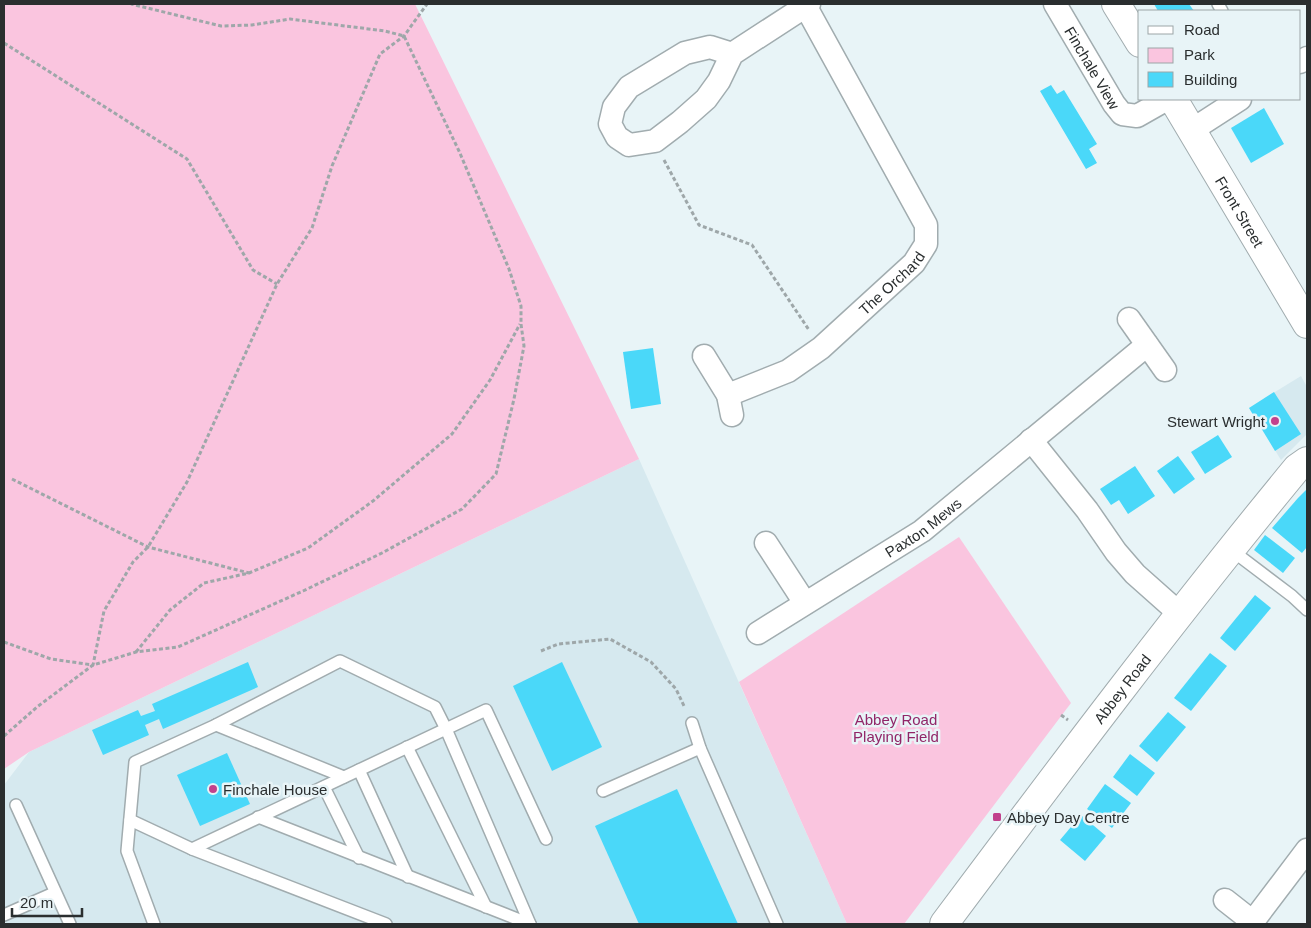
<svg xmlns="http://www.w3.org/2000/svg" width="1311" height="928" font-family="Arial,sans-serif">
<rect width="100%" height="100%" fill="#e8f4f7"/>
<g fill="#d6e9ef">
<polygon points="1301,376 1307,387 1307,434 1281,460 1249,408"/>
<polygon points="639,459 847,924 4,924 4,785 29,752"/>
</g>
<g fill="#fac5df">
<polygon points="4,4 415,4 639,459 29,752 4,769"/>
<polygon points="959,537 1071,703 904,924 847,924 739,682"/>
</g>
<g fill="#4ad8f9">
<polygon points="1154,4 1189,4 1194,11 1158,11"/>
<polygon points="1051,85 1057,94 1064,90 1097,144 1089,149 1097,163 1086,169 1040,91"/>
<polygon points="1264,108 1284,144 1251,163 1231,128"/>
<polygon points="653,348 661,404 631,409 623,352"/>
<polygon points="1274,392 1301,434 1275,451 1249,408"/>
<polygon points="1218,435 1232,457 1205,474 1191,452"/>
<polygon points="1178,456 1195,479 1174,494 1157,471"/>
<polygon points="1135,466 1155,496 1128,514 1119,500 1111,505 1100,489"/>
<polygon points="1307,489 1307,547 1302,553 1272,528 1298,498"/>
<polygon points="1265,535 1295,558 1283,573 1254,550"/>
<polygon points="1255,595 1271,608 1235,651 1220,638"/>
<polygon points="1210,653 1227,666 1191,711 1174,698"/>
<polygon points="248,662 258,687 163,729 159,719 145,725 149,735 103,755 92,730 138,710 141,716 155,711 152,704"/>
<polygon points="562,662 602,747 552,771 513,686"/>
<polygon points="1168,712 1186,727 1157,762 1139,746"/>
<polygon points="227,753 250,804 200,826 177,775"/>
<polygon points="1130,754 1155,773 1137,796 1113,777"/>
<polygon points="1105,784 1131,803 1112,828 1087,809"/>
<polygon points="677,789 738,924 639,924 595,826"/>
<polygon points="1081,815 1106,836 1085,861 1060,840"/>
</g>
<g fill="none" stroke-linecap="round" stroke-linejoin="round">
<g stroke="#a1acaf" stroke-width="14">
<g id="service">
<polyline points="1218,4 1222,11"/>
<polyline points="1230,549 1292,596 1307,610"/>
<polyline points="692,723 700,748 777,924"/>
<polyline points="216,725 344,777"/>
<polyline points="407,747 486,907"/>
<polyline points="359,770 408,877"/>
<polyline points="324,787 359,858"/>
<polyline points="603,791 700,748"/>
<polyline points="16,805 70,924"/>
<polyline points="258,817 530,924"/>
<polyline points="130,820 192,849 386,924"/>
<polyline points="192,849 486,710 546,839"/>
<polyline points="4,915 54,893"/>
<polyline points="154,924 127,851 135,762 216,725 340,661 435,707 446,729 530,924"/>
</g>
</g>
<g stroke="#a1acaf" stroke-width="25">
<g id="minor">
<path id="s1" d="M1055 4 1114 104 1122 114 1137 116 1167 99"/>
<polyline points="732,54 710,47 685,53 629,87 614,107 610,124 617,137 629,145 655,141 680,122 706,99 719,81 732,54 809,4"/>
<polyline points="1300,62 1307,58"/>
<polyline points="1192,130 1240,99"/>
<polyline points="1129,319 1165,370"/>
<polyline points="704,356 728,395 732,415"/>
<path id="s2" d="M728 395 788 371 821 348 914 263 926 244V225L806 7"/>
<polyline points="1031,440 1087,510 1116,552 1135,574 1180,614"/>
<polyline points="766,543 805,603"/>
<path id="s3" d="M758 633 922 531 1147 345"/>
<polyline points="1225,900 1253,922"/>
<polyline points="1251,924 1307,850"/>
</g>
</g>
<g stroke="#a1acaf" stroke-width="30">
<g id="tertiary">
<polyline points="1116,4 1140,43"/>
<path id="s4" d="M1173 99 1307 324"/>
<path id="s5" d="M944 924C1059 770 1175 616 1297 468L1307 461"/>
</g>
</g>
<g stroke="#9ea7a9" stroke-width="3" stroke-dasharray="4 2.5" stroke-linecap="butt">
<polyline points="4,43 187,159 253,270 277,284"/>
<polyline points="664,160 699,225 752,245 809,330"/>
<polyline points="12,479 148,547 249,573"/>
<polyline points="4,642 51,659 93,665 104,611 133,562 148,547 187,482 277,284 312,228 332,166 380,54 404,36 427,4"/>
<polyline points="541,651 558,644 610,639 651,662 676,689 685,708"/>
<polyline points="136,652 170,610 204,583 249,573 308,548 373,501 452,434 490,380 520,324"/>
<polyline points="1061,715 1068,720"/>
<polyline points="4,736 37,707 93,665 136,652 178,647 303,591 382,553 462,509 496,474 514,399 524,346 521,324 521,306 509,269 459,151 404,36 385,31 290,19 252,25 221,26 131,4"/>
</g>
<use href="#service" stroke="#fff" stroke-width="11"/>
<use href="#minor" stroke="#fff" stroke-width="22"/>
<use href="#tertiary" stroke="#fff" stroke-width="28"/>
</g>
<g fill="#c1428d" stroke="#e8f4f7" stroke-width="2">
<circle cx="1275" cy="421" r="5"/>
<circle cx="213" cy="789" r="5"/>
<rect x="992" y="812" width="10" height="10" rx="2.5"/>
</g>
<g text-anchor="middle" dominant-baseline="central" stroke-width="5" stroke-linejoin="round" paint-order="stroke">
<g font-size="15" fill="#2a2e2f" stroke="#e8f4f7">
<text stroke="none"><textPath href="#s1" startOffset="74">Finchale View</textPath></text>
<text stroke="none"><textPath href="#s4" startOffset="131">Front Street</textPath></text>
<text stroke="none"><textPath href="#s2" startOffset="201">The Orchard</textPath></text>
<text stroke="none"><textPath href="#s3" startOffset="196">Paxton Mews</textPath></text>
<text stroke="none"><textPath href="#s5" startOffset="295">Abbey Road</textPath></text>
</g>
<g font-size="15" fill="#2a2e2f" stroke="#e8f4f7" text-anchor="start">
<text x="1265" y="421" text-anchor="end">Stewart Wright</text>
<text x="223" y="789">Finchale House</text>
<text x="1007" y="817">Abbey Day Centre</text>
</g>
<g font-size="15" fill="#912668" stroke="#e8f4f7">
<text x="896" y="719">Abbey Road<tspan x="896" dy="17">Playing Field</tspan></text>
</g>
</g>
<rect width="1311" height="928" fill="none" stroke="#2a2e2f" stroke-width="10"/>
<rect x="1138" y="10" width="162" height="90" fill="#e8f4f7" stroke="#9ca5a7"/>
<rect x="1148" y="26" width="25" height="8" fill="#ffffff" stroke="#9ca5a7"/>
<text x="1184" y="35" font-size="15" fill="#2a2e2f">Road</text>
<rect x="1148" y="48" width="25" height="15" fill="#fac5df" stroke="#9ca5a7"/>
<text x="1184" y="60" font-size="15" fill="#2a2e2f">Park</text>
<rect x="1148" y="72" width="25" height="15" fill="#4ad8f9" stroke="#9ca5a7"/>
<text x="1184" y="85" font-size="15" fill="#2a2e2f">Building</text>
<path d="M12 908v8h70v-8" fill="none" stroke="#2a2e2f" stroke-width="2.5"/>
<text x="20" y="908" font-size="15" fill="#2a2e2f" stroke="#e8f4f7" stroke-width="4" paint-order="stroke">20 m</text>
</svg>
